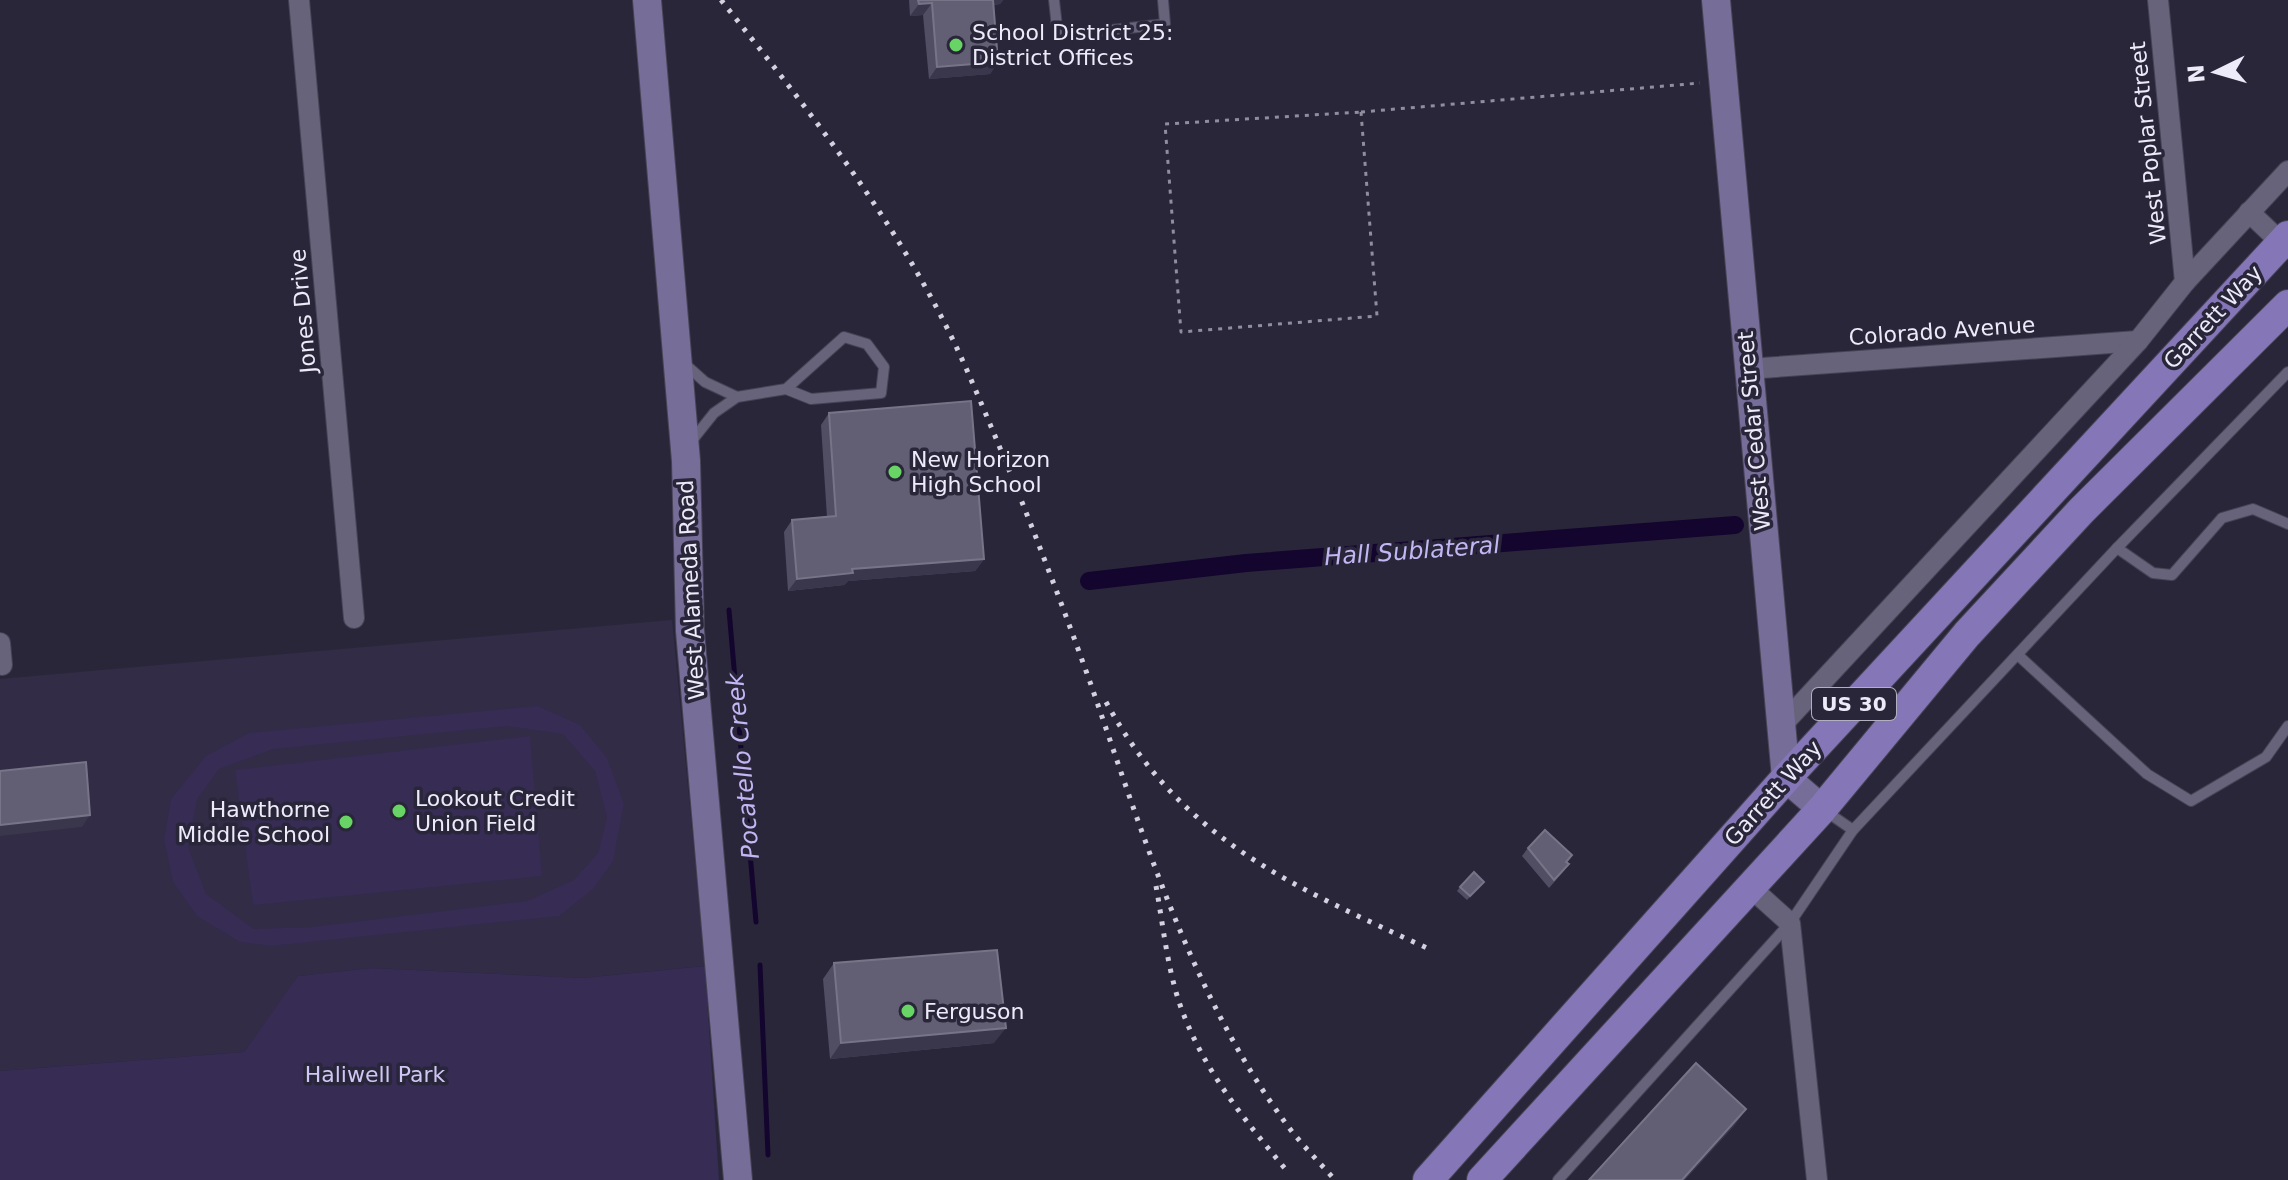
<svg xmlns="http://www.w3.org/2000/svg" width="2288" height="1180" font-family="'DejaVu Sans',sans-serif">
<rect width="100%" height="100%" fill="#2a263a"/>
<polygon fill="#322c47" points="672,620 705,966 582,978 371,968 299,976 244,1052 0,1071 0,679"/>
<g fill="#362c54" fill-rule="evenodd">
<path d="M538 706 580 725 607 758 624 804 613 861 593 889 559 916 271 946 240 942 197 916 173 882 164 839 171 799 206 756 249 733ZM507 726 563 734 595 771 607 817 598 853 574 880 527 901 312 927 254 929 206 894 188 847 197 799 219 769 273 749Z"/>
<polygon points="530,736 542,876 253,905 235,770"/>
<polygon points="705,966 719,1180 0,1180 0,1071 244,1052 298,976 371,968 582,978"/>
</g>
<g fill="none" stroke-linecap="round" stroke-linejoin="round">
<g stroke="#13052e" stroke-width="5">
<polyline points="729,610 756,922"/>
<polyline points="760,965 768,1155"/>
</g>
<polyline stroke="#13052e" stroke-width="18" points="1089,581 1246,563 1735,525"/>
<g stroke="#474355" stroke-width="12">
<g id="lane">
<polyline points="1054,0 1058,36 1165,24 1163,0"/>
<polyline points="686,365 705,382 737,397"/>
<polyline points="690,443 714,413 737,397 786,389 811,399 881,393 884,367 867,344 844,337 786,389"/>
<polyline points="2117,548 2153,573 2172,575 2222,518 2253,509 2288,524"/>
<polyline points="2019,656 2147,774 2191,801 2266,757 2288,726"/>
<polyline points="1824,810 1853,830"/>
<polyline points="1558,1180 1790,923 1853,830 2117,548 2288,372"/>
</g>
</g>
<g stroke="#474355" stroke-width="22">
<g id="street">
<polyline points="299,0 354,618"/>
<polyline points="2158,0 2185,282"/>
<polyline points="2249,212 2288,249"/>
<polyline points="1748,369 2138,341"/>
<polyline points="0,643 2,665"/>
<polyline points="1781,726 2138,341 2185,282 2288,171"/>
<polyline points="1750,887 1790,923 1817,1180"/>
</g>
</g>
<g stroke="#474355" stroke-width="30">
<g id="secondary">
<polyline points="647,0 686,461 690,631 738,1180"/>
<polyline points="1716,0 1786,778 1822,809"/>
</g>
</g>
<g stroke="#474355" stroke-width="32">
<g id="primary">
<polyline points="1428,1180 1786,778 2288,236"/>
<polyline points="1482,1180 1822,809 1967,634 2081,511 2288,305"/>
</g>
</g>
<g stroke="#908d9e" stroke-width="3" stroke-dasharray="4 6" stroke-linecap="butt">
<polygon points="1361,112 1377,316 1181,332 1165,124"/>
<polyline points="1361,112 1700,83"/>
</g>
<use href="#lane" stroke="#67637b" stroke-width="10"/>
<use href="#street" stroke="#67637b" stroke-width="20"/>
<use href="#secondary" stroke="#766d99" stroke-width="28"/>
<use href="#primary" stroke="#8576b7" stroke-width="30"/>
<g stroke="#d4d1e0" stroke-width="5" stroke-dasharray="4 8" stroke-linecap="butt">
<path d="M721 0C815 118 909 236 969 375 1013 476 1053 579 1090 682 1143 834 1192 999 1290 1129 1304 1147 1320 1163 1335 1180"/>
<path d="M1106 702C1182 841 1293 886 1429 949"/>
<path d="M1156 886C1164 930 1168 977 1185 1018 1208 1076 1248 1124 1287 1171"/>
</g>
</g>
<g fill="#514d63">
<polygon points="909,0 1003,0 1000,4 993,5 998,62 990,74 929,79 923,15 910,16"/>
<polygon points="829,413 984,559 975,571 848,581 844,585 788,591 784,532 792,520 827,517 821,425"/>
<polygon points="1528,848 1572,855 1567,862 1569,864 1563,872 1549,888 1522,856"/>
<polygon points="1484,882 1467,900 1457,891 1460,887"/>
<polygon points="834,963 994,1043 830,1059 823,979"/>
</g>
<g fill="#3a364c">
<polygon points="988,0 1003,0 1000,4 984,6"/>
<polygon points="932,3 923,15 910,16 919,4"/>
<polygon points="998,62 990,74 929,79 937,67"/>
<polygon points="984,559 975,571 848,581 844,585 788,591 797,579 852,569"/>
<polygon points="90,815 82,827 0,836 0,825"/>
<polygon points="1006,1028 994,1043 830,1059 841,1043"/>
<polygon points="1746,1109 1735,1125 1685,1180 1682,1180"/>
</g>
<g fill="#625e73" stroke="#777488" stroke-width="2">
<polygon points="918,0 993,0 998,62 937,67 932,3 919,4"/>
<polygon points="971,401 984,559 852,569 853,573 797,579 792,520 836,516 829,413"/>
<polygon points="86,762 90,815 0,825 0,771"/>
<polygon points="1545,830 1572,855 1566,862 1569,864 1554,880 1528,848"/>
<polygon points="1474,872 1484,882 1470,896 1460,887"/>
<polygon points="997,950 1006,1028 841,1043 834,963"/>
<polygon points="1696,1063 1746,1109 1682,1180 1589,1180"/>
</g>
<g fill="#68d465" stroke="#2a263a" stroke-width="3">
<circle cx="956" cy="45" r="8"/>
<circle cx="895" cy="472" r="8"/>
<circle cx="399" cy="811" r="8"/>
<circle cx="346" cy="822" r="8"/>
<circle cx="908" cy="1011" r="8"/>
</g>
<g text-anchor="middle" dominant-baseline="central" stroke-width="7" stroke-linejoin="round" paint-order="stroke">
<rect fill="#2a263a" stroke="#b2afc0" stroke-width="2" x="1812" y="688" width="84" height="32" rx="6"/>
<g font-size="20" font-weight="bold" fill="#edeaf9">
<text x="1854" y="704">US 30</text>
</g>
<g font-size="22" fill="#edeaf9" stroke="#2a263a" text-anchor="start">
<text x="972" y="32">School District 25:<tspan x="972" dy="25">District Offices</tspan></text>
<text x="911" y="459">New Horizon<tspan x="911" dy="25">High School</tspan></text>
<text x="415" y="798">Lookout Credit<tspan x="415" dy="25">Union Field</tspan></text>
<text x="330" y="809" text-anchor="end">Hawthorne<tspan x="330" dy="25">Middle School</tspan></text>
<text x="924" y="1011">Ferguson</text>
</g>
<g font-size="22" fill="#edeaf9" stroke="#2a263a">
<text transform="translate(2148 143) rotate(-96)">West Poplar Street</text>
<text transform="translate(303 311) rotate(-95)">Jones Drive</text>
<text transform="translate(2213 317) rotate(-47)">Garrett Way</text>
<text transform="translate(1942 331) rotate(-4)">Colorado Avenue</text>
<text transform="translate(1754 431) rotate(-95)">West Cedar Street</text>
<text transform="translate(691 590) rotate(-93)">West Alameda Road</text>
<text transform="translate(1773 793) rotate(-48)">Garrett Way</text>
</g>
<g font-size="22" fill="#cec6f4" stroke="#2a263a">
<text x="375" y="1074">Haliwell Park</text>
</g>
<g font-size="24" font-style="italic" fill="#c2b6f3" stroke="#2a263a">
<text transform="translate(1412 551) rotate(-4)">Hall Sublateral</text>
<text transform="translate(743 766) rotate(-95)">Pocatello Creek</text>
</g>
</g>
<g transform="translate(2216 72) rotate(265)" stroke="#2a263a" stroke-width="6" paint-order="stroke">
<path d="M0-6L14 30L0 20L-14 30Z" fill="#edeaf9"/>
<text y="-12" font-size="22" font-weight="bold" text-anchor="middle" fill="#edeaf9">N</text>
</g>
</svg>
